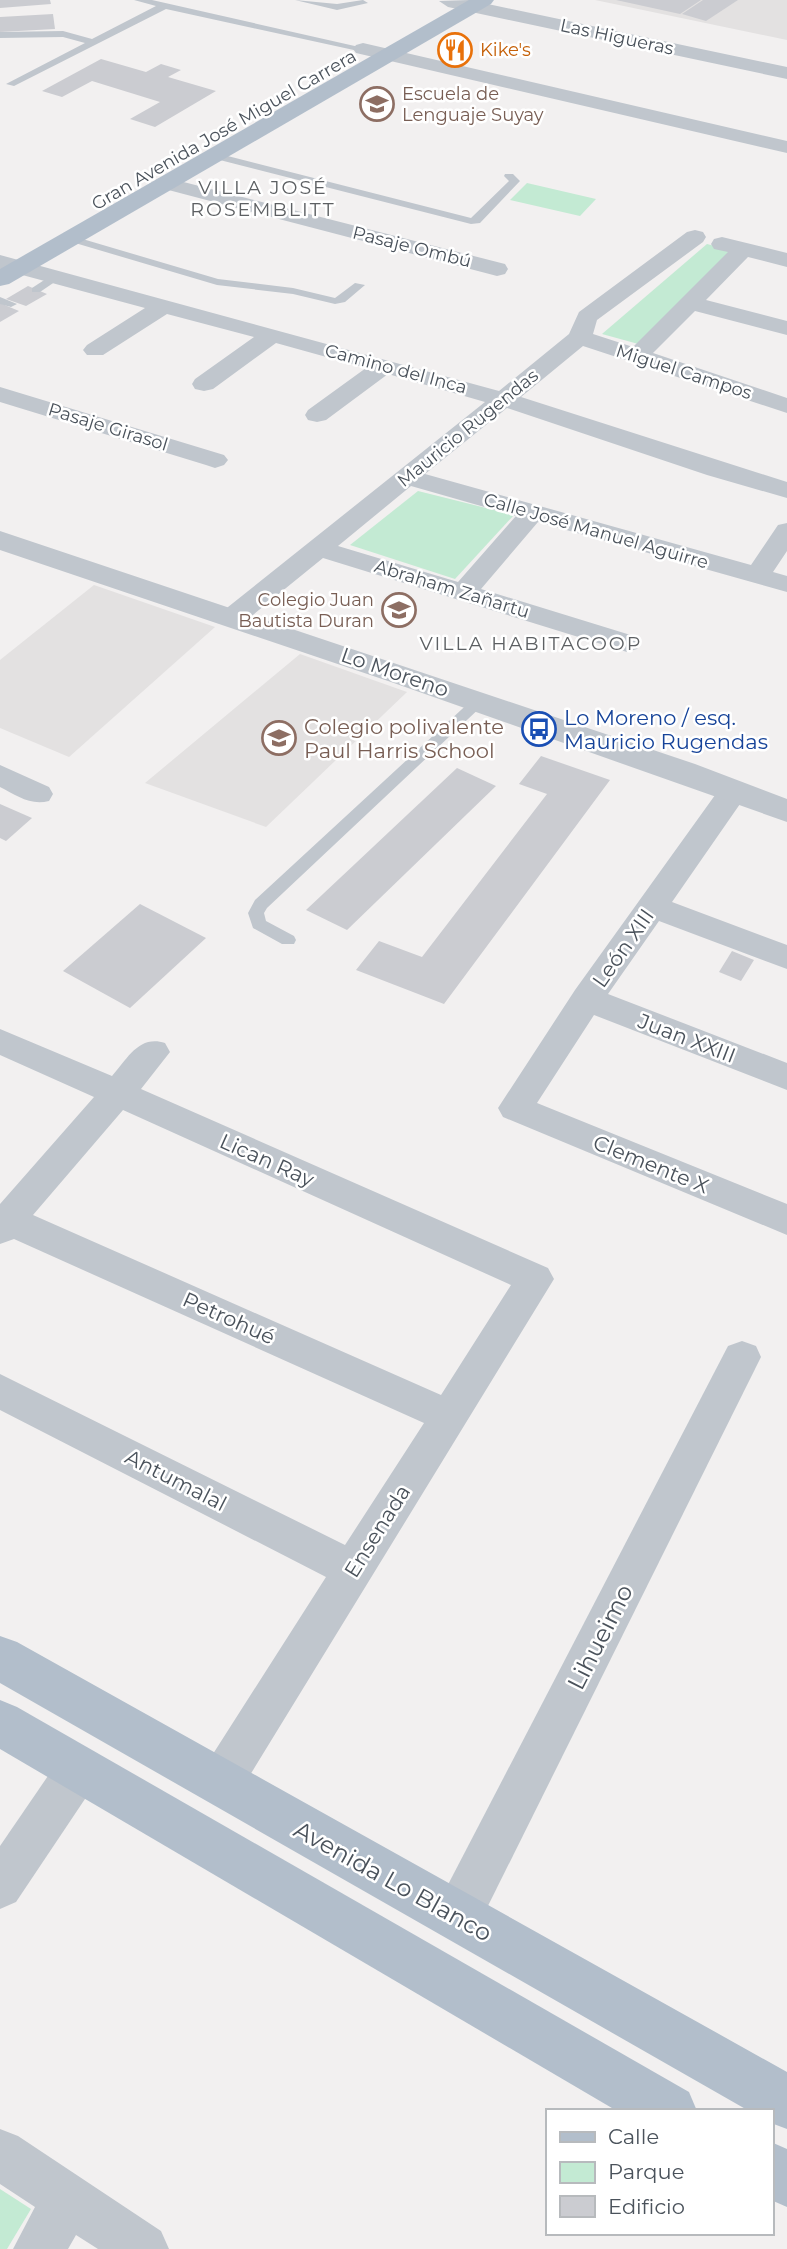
<svg xmlns="http://www.w3.org/2000/svg" width="787" height="2249" font-family="Montserrat,sans-serif">
<rect width="100%" height="100%" fill="#f2f0f0"/>
<g fill="#e3e1e1">
<polygon points="595,0 787,0 787,40"/>
<polygon points="94,585 215,627 69,757 0,728 0,660"/>
<polygon points="300,654 407,692 266,827 145,783"/>
</g>
<g fill="#c3ead3">
<polygon points="527,183 596,199 580,216 510,200"/>
<polygon points="707,244 734,251 642,345 602,334"/>
<polygon points="418,491 514,515 455,579 350,545"/>
<polygon points="0,2189 31,2209 7,2249 0,2249"/>
</g>
<g fill="#cbccd1">
<polygon points="0,0 50,0 51,4 0,8"/>
<polygon points="616,0 701,0 680,14"/>
<polygon points="703,0 738,0 706,21 682,14"/>
<polygon points="53,14 55,29 0,32 0,17"/>
<polygon points="101,59 146,72 161,64 181,70 168,77 216,91 155,127 130,119 160,102 92,81 62,97 42,91"/>
<polygon points="28,286 47,294 26,306 6,299"/>
<polygon points="0,303 19,311 0,322"/>
<polygon points="541,756 610,780 444,1004 356,970 379,941 422,957 547,794 519,784"/>
<polygon points="457,768 496,786 347,930 306,910"/>
<polygon points="0,804 32,818 6,841 0,838"/>
<polygon points="140,904 206,938 130,1008 63,971"/>
<polygon points="732,951 754,960 741,981 719,972"/>
</g>
<g fill="none" stroke-linecap="round" stroke-linejoin="round">
<g fill="#c0c6cd" fill-rule="evenodd">
<polygon points="134,0 152,0 368,49 363,52 166,9 14,86 6,84 85,43 63,37 0,38 0,32 63,31 92,39 156,6"/>
<polygon points="295,0 337,4 363,0 368,3 337,10"/>
<polygon points="212,152 471,218 509,181 504,176 505,174 513,174 520,181 480,223 471,224 208,157 207,155"/>
<polygon points="69,235 218,279 293,288 335,298 355,283 365,285 345,302 335,304 293,294 217,285 65,240 64,238"/>
<polygon points="52,275 62,277 40,292 32,292 32,288"/>
<polygon points="0,297 17,304 11,307 0,304"/>
<polygon points="479,696 486,701 484,704 267,908 264,913 266,921 294,936 296,940 294,944 282,944 253,928 248,913 255,900 474,698"/>
</g>
<g fill="#c0c6cd" fill-rule="evenodd">
<polygon points="469,0 787,67 787,79 448,7 439,1"/>
<polygon points="363,43 787,141 787,153 356,53 353,49 356,45"/>
<polygon points="164,177 505,264 508,269 505,274 497,276 157,187 153,183 157,179"/>
<path d="M695 230 703 232 706 237 703 242 597 320 593 334 633 347 728 252 714 249 711 244 714 239 722 237 787 253V267L748 257 706 300 787 321V335L695 311 653 353 787 398V413L583 346 521 397 787 482V498L707 475 507 408 425 474 751 565 778 525 787 523V551L773 572 787 576V592L538 522 481 589 637 637 641 643 637 649 627 652 323 558 243 623 233 625 223 623 219 617 223 611 485 402 388 374 326 420 317 422 308 420 305 415 308 410 366 368 276 343 213 389 204 391 195 389 192 384 195 379 254 337 167 314 103 355H87L83 350 87 345 145 308 0 269V255L499 391 569 334 579 312 687 232ZM411 486 516 516 458 582 338 546Z"/>
<polygon points="0,387 224,455 228,460 224,465 215,468 206,465 0,402"/>
<path d="M0 765 49 787 53 794 49 801C30 806 16 795 0 787Z"/>
<polygon points="734,781 745,784 749,791 672,902 787,945 787,969 659,921 608,994 787,1063 787,1090 594,1015 537,1103 787,1204 787,1235 503,1117 498,1108 575,990 723,784"/>
<path d="M0 1029 112 1076C128 1058 139 1035 165 1043L170 1052 141 1089 548 1268 554 1279 236 1798 220 1805 204 1798 198 1783 204 1768 326 1577 0 1410V1374L345 1545 424 1423 14 1239 0 1244V1204L94 1097 0 1055ZM123 1110 511 1285 441 1395 33 1215Z"/>
<polygon points="742,1341 756,1346 761,1357 474,1934 457,1940 440,1934 434,1917 440,1900 728,1346"/>
<polygon points="79,1747 95,1754 101,1769 95,1784 16,1902 0,1909 0,1846 63,1754"/>
<polygon points="0,2129 18,2136 161,2231 169,2249 98,2249 76,2235 68,2249 13,2249 35,2207 0,2184"/>
</g>
<polygon fill="#c0c6cd" fill-rule="evenodd" points="0,531 695,764 787,799 787,822 391,682 0,550"/>
<g fill="#b2becb" fill-rule="evenodd">
<polygon points="469,0 494,0 491,4 9,284 0,286 0,269"/>
<polygon points="0,1636 17,1642 787,2072 787,2129 771,2123 771,2111 749,2111 0,1683"/>
<polygon points="0,1700 17,1707 689,2092 697,2111 617,2111 0,1749"/>
<polygon points="771,2142 787,2149 787,2207 771,2200"/>
</g>
</g>
<defs>
<g id="restaurant-ring" transform="scale(1.75)"><circle r="9.5" fill="#fff" stroke="#e8710a" stroke-width="1.5"/><path d="M-5-6h1v4h1v-4h1v4h1v-4h1v5L-1.5 .5V6h-2V.5L-5-1ZM5-6V6H3V1.5H1.5Q1.5-4 5-6Z" fill="#e8710a"/></g>
<g id="school-ring" transform="scale(1.75)"><circle r="9.5" fill="#fff" stroke="#8d6e63" stroke-width="1.5"/><path d="M0-5L7-2L0 1L-7-2ZM-4 1L0 2.5L4 1V4Q0 6-4 4Z" fill="#8d6e63"/></g>
<g id="bus-ring" transform="scale(1.75)"><circle r="9.5" fill="#fff" stroke="#1a4fb4" stroke-width="1.5"/><path d="M-5-6H5V4H4V6H2V4H-2V6H-4V4H-5ZM-3.5-4V0h7V-4ZM-3.5 1.2v1.5H-2V1.2ZM2 1.2v1.5H3.5V1.2Z" fill="#1a4fb4"/></g>
</defs>
<g fill-rule="evenodd">
<use href="#restaurant-ring" x="455" y="50"/>
<use href="#school-ring" x="377" y="104"/>
<use href="#school-ring" x="399" y="610"/>
<use href="#bus-ring" x="539" y="729"/>
<use href="#school-ring" x="279" y="738"/>
</g>
<g text-anchor="middle" dominant-baseline="central" stroke-width="5" stroke-linejoin="round" paint-order="stroke">
<g font-size="18" fill="#4a525b" stroke="#fff">
<text transform="translate(617 37) rotate(12)">Las Higueras</text>
<text transform="translate(224 130) rotate(-30)">Gran Avenida José Miguel Carrera</text>
<text transform="translate(412 247) rotate(14)">Pasaje Ombú</text>
<text transform="translate(396 369) rotate(15)">Camino del Inca</text>
<text transform="translate(684 372) rotate(18)">Miguel Campos</text>
<text transform="translate(108 427) rotate(17)">Pasaje Girasol</text>
<text transform="translate(468 428) rotate(-39)">Mauricio Rugendas</text>
<text transform="translate(596 531) rotate(16)">Calle José Manuel Aguirre</text>
<text transform="translate(452 589) rotate(17)">Abraham Zañartu</text>
</g>
<g font-size="18" fill="#c56008" stroke="#fff" text-anchor="start">
<text x="480" y="50">Kike's</text>
</g>
<g font-size="18" fill="#785e54" stroke="#fff" text-anchor="start">
<text x="402" y="94">Escuela de<tspan x="402" dy="21">Lenguaje Suyay</tspan></text>
<text x="374" y="600" text-anchor="end">Colegio Juan<tspan x="374" dy="21">Bautista Duran</tspan></text>
</g>
<g font-size="19" letter-spacing="2" fill="#5d6063" stroke="#fff">
<text x="263" y="187">VILLA JOSÉ<tspan x="263" dy="22">ROSEMBLITT</tspan></text>
<text x="531" y="643">VILLA HABITACOOP</text>
</g>
<g font-size="21" fill="#4a525b" stroke="#fff">
<text transform="translate(395 672) rotate(19)">Lo Moreno</text>
<text transform="translate(623 948) rotate(-55)">León XIII</text>
<text transform="translate(687 1038) rotate(21)">Juan XXIII</text>
<text transform="translate(267 1160) rotate(24)">Lican Ray</text>
<text transform="translate(651 1164) rotate(22)">Clemente X</text>
<text transform="translate(229 1318) rotate(24)">Petrohué</text>
<text transform="translate(176 1480) rotate(27)">Antumalal</text>
<text transform="translate(377 1531) rotate(-58)">Ensenada</text>
</g>
<g font-size="21" fill="#164399" stroke="#fff" text-anchor="start">
<text x="564" y="717">Lo Moreno / esq.<tspan x="564" dy="24">Mauricio Rugendas</tspan></text>
</g>
<g font-size="21" fill="#785e54" stroke="#fff" text-anchor="start">
<text x="304" y="726">Colegio polivalente<tspan x="304" dy="24">Paul Harris School</tspan></text>
</g>
<g font-size="24" fill="#4a525b" stroke="#fff">
<text transform="translate(600 1637) rotate(-63)">Lihueimo</text>
<text transform="translate(393 1881) rotate(29)">Avenida Lo Blanco</text>
</g>
</g>
<rect x="546" y="2109" width="228" height="126" fill="#ffffff" stroke="#b7babd" stroke-width="2"/>
<rect x="560" y="2132" width="35" height="10" fill="#b2becb" stroke="#b7babd" stroke-width="2"/>
<text x="608" y="2144" font-size="21" fill="#4a525b">Calle</text>
<rect x="560" y="2162" width="35" height="21" fill="#c3ead3" stroke="#b7babd" stroke-width="2"/>
<text x="608" y="2179" font-size="21" fill="#4a525b">Parque</text>
<rect x="560" y="2196" width="35" height="21" fill="#cbccd1" stroke="#b7babd" stroke-width="2"/>
<text x="608" y="2214" font-size="21" fill="#4a525b">Edificio</text>
</svg>
